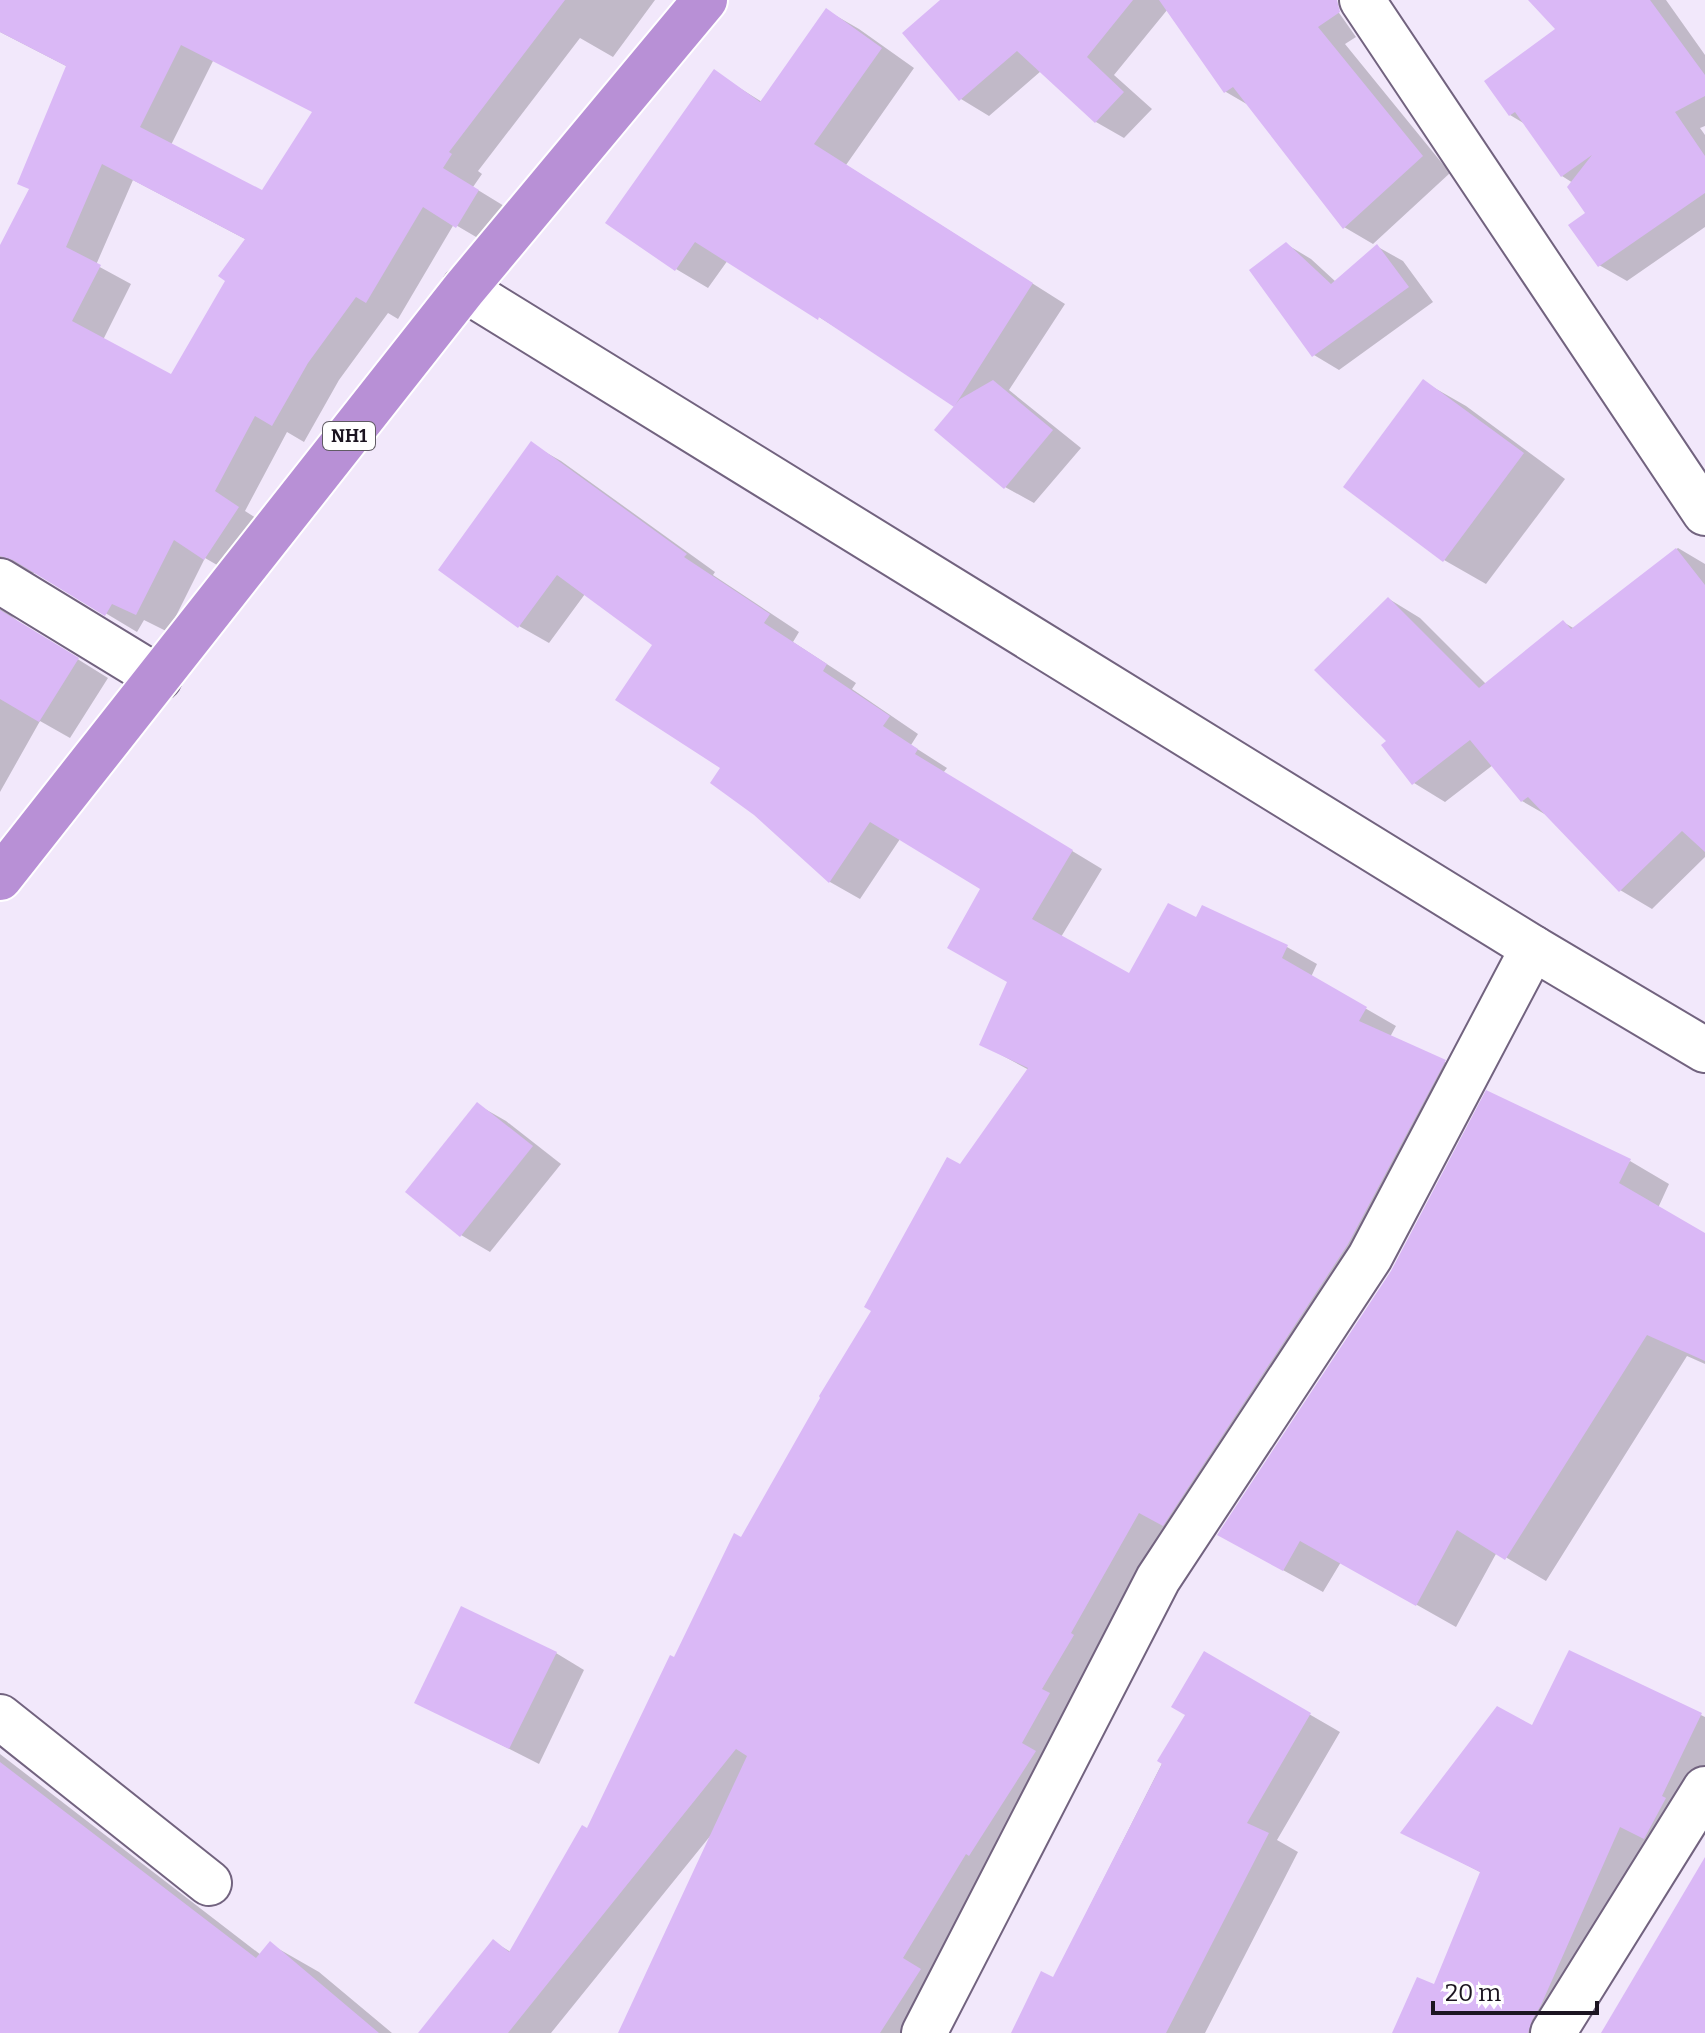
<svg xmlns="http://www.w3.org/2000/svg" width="1705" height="2033" font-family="Bitter,serif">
<rect width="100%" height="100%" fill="#f2e8fb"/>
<g fill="#0003" fill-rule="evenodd">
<path d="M0 0H101L214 59 171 145 263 193 314 113 253 0H655L613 57 580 38 478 171 482 174 473 187 509 209 488 244 454 224 398 319 388 313 339 380 304 442 287 432 245 511 269 526 236 576 205 558 168 632 144 620 137 632 42 575 34 573 20 576 5 600 9 613 18 622 108 678 70 738 40 721 0 792V249L31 189 68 67 0 32ZM133 180 247 240 227 280 172 377 103 340 131 284 96 265Z"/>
<polygon points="943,0 1167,0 1172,4 1114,75 1152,109 1124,138 1096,122 1041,71 989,116 961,99"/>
<polygon points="1185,0 1330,0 1356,37 1345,44 1450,173 1373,244 1344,227 1250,106 1226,92 1169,11"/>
<polygon points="1531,0 1666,0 1705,55 1705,126 1700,128 1705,135 1705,227 1627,281 1599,265 1588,213 1573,183 1562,176 1525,124 1510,115 1558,30"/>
<polygon points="826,10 859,29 914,68 846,165 1065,304 1009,390 1081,448 1034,503 1005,487 957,406 851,337 728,260 708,288 676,269 714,72 762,102"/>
<polygon points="1286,244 1311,259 1336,282 1378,247 1403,261 1433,302 1339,370 1314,355"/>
<polygon points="1424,382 1466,406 1565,479 1486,584 1444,560"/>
<polygon points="531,444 561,461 715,572 713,575 799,632 793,642 856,683 852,689 918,734 911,745 947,768 943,773 1102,869 1061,937 1130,975 1197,920 1203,908 1287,947 1317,964 1311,977 1396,1026 1390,1037 1445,1062 1475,1079 1194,1542 924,2033 620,2033 711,1835 551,2033 475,2033 494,1942 511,1952 588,1831 675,1660 742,1539 961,1167 1029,1070 981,1044 1009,982 983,888 900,839 860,899 830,882 756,814 723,768 655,644 585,594 549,643 519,626"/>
<polygon points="1678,548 1705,564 1705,857 1652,909 1620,890 1548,816 1522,801 1493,765 1445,802 1414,783 1389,742 1389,599 1420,618 1486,684 1563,622 1575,629"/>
<polygon points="478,1105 506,1121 561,1164 490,1252 461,1235 408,1192"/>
<polygon points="1630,1161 1669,1184 1658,1208 1705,1235 1705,1364 1687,1356 1546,1581 1497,1552 1456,1627 1341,1562 1323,1592 1259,1557"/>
<polygon points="556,1653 584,1670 539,1764 417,1702"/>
<polygon points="1570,1653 1705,1717 1705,1791 1562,2033 1394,2033 1435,1987 1482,1873 1403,1832 1533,1728"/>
<polygon points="1205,1654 1340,1732 1277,1840 1298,1852 1205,2033 1013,2033 1053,1979 1187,1714"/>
<polygon points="0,1754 261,1955 270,1944 319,1972 392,2033 0,2033"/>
</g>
<g fill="#dab8f6" fill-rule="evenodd">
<path d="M0 0H565L449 152 452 154 443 168 479 190 456 228 423 207 366 303 356 297 308 363 272 426 255 416 215 491 239 507 204 560 174 540 136 615 112 604 105 616 13 560 0 556V245L29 189 17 184 66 66 0 32ZM181 45 312 112 262 190 140 127ZM102 164 245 239 218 276 225 281 171 374 72 321 101 265 66 247Z"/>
<polygon points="940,0 1133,0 1087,57 1124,92 1095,123 1017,51 959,101 902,33"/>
<polygon points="1159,0 1337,0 1340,12 1318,27 1423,156 1343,229 1233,87 1224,93"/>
<polygon points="1528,0 1650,0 1705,75 1705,96 1675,112 1705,156 1705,193 1598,267 1568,225 1585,213 1567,187 1592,155 1561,177 1515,112 1509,116 1484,81 1555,29"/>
<polygon points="826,8 882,48 814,144 1033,283 954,407 819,317 818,320 695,242 675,271 605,223 714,69 760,102"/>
<polygon points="1286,242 1331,284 1377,244 1409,287 1312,357 1249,270"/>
<polygon points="1423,379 1524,453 1443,562 1343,487"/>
<polygon points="993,380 1053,430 1004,489 934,430 960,399"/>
<polygon points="531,441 687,554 684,557 770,614 764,623 827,664 823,671 890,716 883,726 918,749 915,754 1073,850 1032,919 1129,973 1168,903 1196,917 1202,905 1288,945 1282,958 1367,1007 1359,1021 1446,1060 1348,1244 1163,1526 1139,1513 1071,1633 1074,1635 1042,1689 1050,1693 1022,1743 1036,1751 969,1856 966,1854 903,1958 921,1969 880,2033 618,2033 747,1756 736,1749 508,2033 418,2033 493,1939 509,1952 582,1825 587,1828 670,1655 674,1657 734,1533 741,1537 820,1398 819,1396 871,1311 864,1307 947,1157 960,1164 1028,1068 979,1045 1007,982 947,948 980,889 870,822 829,883 754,815 710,783 720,768 615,700 652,645 557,575 518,628 438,570"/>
<polygon points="1676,548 1705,585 1705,852 1682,831 1619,892 1528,797 1521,802 1470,740 1412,785 1381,745 1386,741 1314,670 1388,597 1479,688 1563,620 1571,629"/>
<polygon points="0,610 79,658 39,722 0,699"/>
<polygon points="1486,1090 1631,1159 1619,1183 1705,1233 1705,1361 1647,1335 1505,1560 1457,1530 1416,1606 1300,1541 1283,1571 1217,1535 1391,1271"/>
<polygon points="477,1102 533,1146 460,1237 405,1192"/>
<polygon points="461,1606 557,1652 509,1749 414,1703"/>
<polygon points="1569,1650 1702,1713 1662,1796 1666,1798 1644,1839 1620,1827 1541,2005 1532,2020 1528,2033 1392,2033 1417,1977 1434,1984 1480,1872 1400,1833 1497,1706 1532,1725"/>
<polygon points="1204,1651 1311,1713 1247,1823 1269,1833 1166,2033 1011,2033 1041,1971 1053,1977 1162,1764 1157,1761 1185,1715 1171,1707"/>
<polygon points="0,1762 256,1958 270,1941 379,2033 0,2033"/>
<polygon points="1705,1857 1705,2033 1601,2033"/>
</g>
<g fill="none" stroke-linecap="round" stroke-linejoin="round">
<g stroke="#72637f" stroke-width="48">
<g id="minor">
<polyline points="1362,0 1705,513"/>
<polyline points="0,581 159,678"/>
<polyline points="0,1717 209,1883"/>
<polyline points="924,2033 1158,1579 1370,1257 1533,948"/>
<polyline points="1553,2033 1705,1789"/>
</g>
</g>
<g stroke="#72637f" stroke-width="48">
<polyline id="secondary" points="464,289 1533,948 1705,1050"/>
</g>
<g stroke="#fff" stroke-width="48">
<polyline id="trunk" points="0,878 464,289 705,0"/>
</g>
<use href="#minor" stroke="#fff" stroke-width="44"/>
<use href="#secondary" stroke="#fff" stroke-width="44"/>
<use href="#trunk" stroke="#b890d6" stroke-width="44"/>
</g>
<g text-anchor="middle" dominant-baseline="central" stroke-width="6" stroke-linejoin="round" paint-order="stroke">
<rect fill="#fff" stroke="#605b64" stroke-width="2" x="323" y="422" width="52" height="28" rx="6"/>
<g font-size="18" font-weight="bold" fill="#1c1521">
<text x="349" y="436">NH1</text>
</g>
</g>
<path d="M1433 2001v12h164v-12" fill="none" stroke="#1c1521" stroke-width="4"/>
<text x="1445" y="2001" font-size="24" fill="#1c1521" stroke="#ffffff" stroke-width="6" paint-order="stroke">20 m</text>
</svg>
